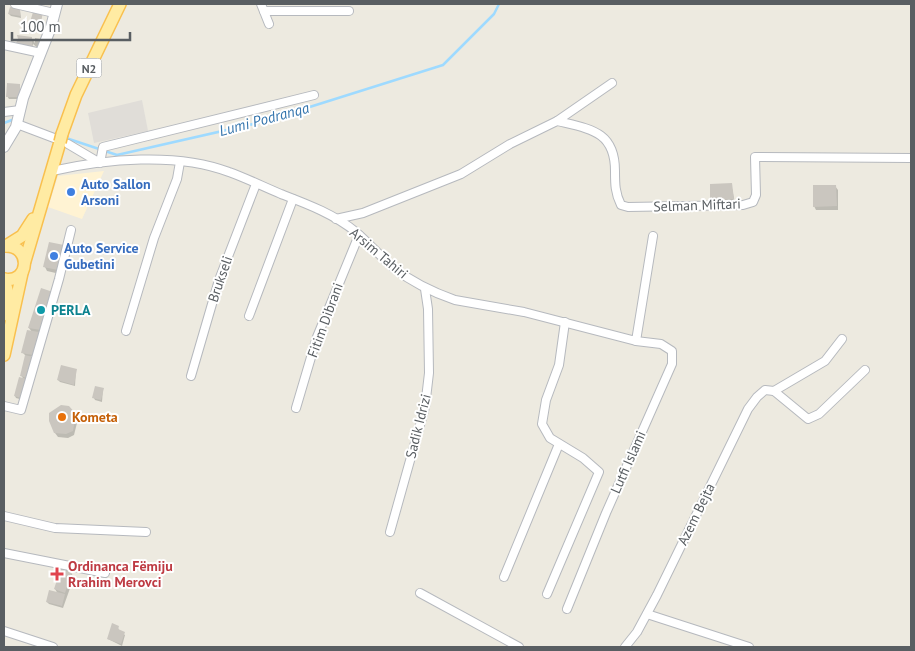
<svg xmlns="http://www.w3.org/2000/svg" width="915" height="651" font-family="'PT Sans',sans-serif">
<rect width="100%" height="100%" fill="#edeae0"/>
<polygon fill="#fff3d3" points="104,171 82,219 48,207 58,176"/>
<polygon fill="#e0ddd8" points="142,100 148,131 94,143 88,113"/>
<g fill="#0003">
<polygon points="20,10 21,18 11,16 9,14"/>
<polygon points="42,15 40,27 33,24 31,22"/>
<polygon points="31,38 35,43 35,38 40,39 39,49 33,44 32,49 18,43"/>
<polygon points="19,85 20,99 9,99 7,96"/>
<polygon points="731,184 735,203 714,205 711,200"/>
<polygon points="835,186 838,190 838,210 816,210 814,206"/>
<polygon points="63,246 60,274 47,271 45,267"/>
<polygon points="52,293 34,357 31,356 23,400 16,398 15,396 24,380 21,375 26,356 23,353 32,332 29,328"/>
<polygon points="76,370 75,386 60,382 58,380"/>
<polygon points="103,389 102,402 95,400 94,398"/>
<polygon points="75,415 78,419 74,435 68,438 58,437 55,433"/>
<polygon points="71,573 74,577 63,608 49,604 47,602 58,594 55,589"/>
<polygon points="118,627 119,631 125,635 122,646 108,639"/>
</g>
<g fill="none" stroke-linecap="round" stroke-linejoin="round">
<g stroke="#9edaff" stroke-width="2.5">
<polyline points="4,123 12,120 15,121"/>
<polyline points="66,138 117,155 262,122 443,65 494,14 499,4"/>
</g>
</g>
<g fill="#cac6bf">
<polygon points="10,7 20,9 20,16 8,14"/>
<polygon points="33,12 43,14 39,25 30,22"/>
<polygon points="17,35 32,37 32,47 16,43 18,39"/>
<polygon points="7,83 20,84 20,97 6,97"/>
<polygon points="732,183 734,199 710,201 710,184"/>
<polygon points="813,185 836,185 837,206 813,207"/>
<polygon points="49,242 64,245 58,270 43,267"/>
<polygon points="41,288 53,292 41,330 28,328"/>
<polygon points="27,330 39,332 33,355 21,353"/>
<polygon points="25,355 33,357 27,378 20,376"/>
<polygon points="61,365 77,369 74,385 57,380"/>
<polygon points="19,377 27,379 21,398 14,396"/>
<polygon points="95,386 104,388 101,400 92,398"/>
<polygon points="61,405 69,406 76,414 73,431 66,434 54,433 49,421 49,413"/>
<polygon points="61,568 72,572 65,593 54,589"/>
<polygon points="49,590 65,594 62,606 46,602"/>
<polygon points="112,623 119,626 118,629 125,632 121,644 107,639"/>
</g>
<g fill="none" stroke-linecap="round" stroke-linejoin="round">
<g stroke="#b6b9be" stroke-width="10">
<g id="street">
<polyline points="15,4 54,13"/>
<polyline points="261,4 269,24"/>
<polyline points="264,11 349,11"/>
<polyline points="4,45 41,53"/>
<polyline points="4,112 20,110"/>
<polyline points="557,121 612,83"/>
<polyline points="17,124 54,138"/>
<polyline points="68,144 100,163 103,147 314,95"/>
<path d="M52 171C105 159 177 152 229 172 246 178 264 187 281 194 307 204 334 214 356 232 369 243 381 257 394 268 413 283 432 292 455 300L524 312 636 341 653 236"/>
<path d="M336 219 363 213 461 174 510 144 557 121C590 129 615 131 615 171 615 184 615 193 621 205L628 207 743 205 753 202 756 195 755 157 911 158"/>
<polyline points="249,316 293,199"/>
<polyline points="126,331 154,238 177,179 180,162"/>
<polyline points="191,376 219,280 256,184"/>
<polyline points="774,391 825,361 842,339"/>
<polyline points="4,406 21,410 59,279 71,230"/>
<polyline points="296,408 317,337 359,235"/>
<polyline points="4,516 55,528 146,532"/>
<polyline points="390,532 425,407 429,373 428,309 425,289"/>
<polyline points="4,553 105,573"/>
<polyline points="504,577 559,444"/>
<polyline points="420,593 519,647"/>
<polyline points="547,594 599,472 583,458 550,438 542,424 546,400 559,365 565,322"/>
<polyline points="567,609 606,513 672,364 672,351 661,344 636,341"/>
<polyline points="647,614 749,647"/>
<polyline points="4,631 53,647"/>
<polyline points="625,647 637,632 657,595 748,409 757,397 765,390 774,391 808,419 819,414 865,370"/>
</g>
</g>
<g stroke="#b4b8be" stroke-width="12">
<polyline id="secondary" points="4,147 16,127 23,98 51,27 57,4"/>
</g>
<g stroke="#f9c04e" stroke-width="14">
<g id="primary">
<polyline points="62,134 76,95 120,4"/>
<polyline points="6,246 22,236 33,219"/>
<polyline points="25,261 60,142"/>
<path d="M4 279C30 284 32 245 5 246"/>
<polyline points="4,279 8,293 4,315"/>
<polyline points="4,355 22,273"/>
</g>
</g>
<use href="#street" stroke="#fff" stroke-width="8"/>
<use href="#secondary" stroke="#fff" stroke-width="10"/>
<use href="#primary" stroke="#ffeba3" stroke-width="11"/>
<g stroke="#f9c04e" stroke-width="14" stroke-linecap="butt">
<polyline id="primary-bridge" points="60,142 62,134"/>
</g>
<use href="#primary-bridge" stroke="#ffeba3" stroke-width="11"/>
</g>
<g fill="#3f7fe0" stroke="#fff" stroke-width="2">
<circle cx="71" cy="192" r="5"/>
<circle cx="54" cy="256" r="5"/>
</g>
<circle fill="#0f9aa8" stroke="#fff" stroke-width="2" cx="41" cy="310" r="5"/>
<circle fill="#e8710a" stroke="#fff" stroke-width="2" cx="62" cy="417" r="5"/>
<path fill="#e0444e" stroke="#fff" stroke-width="2" d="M54.5 566.5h5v5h5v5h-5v5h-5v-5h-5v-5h5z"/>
<g text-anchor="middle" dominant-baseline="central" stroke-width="4" stroke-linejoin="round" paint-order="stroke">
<rect fill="#fff" stroke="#8b8e91" stroke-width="1" x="76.5" y="58.5" width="25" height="19" rx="4"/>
<g font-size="12" font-weight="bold" fill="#595e62">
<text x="89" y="68">N2</text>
</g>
<g font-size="14" font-weight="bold" fill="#366cbe" stroke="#fff" text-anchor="start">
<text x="81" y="184">Auto Sallon<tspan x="81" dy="16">Arsoni</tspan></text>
<text x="64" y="248">Auto Service<tspan x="64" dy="16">Gubetini</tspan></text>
</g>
<g font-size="14" fill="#595e62" stroke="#fff">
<text transform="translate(697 205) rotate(-2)">Selman Miftari</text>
<text transform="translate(379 253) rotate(40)">Arsim Tahiri</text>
<text transform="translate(220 279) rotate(-71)">Brukseli</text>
<text transform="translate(325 320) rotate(-70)">Fitim Dibrani</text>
<text transform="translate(418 426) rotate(-76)">Sadik Idrizi</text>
<text transform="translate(628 462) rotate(-66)">Lutfi Islami</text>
<text transform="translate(696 514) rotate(-64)">Azem Bejta</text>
</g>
<g font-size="14" font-weight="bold" fill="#0d838f" stroke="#fff" text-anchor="start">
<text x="51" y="310">PERLA</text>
</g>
<g font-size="14" font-weight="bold" fill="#c56008" stroke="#fff" text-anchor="start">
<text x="72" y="417">Kometa</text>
</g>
<g font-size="14" font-weight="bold" fill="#be3a42" stroke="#fff" text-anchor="start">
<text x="68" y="566">Ordinanca Fëmiju<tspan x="68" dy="16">Rrahim Merovci</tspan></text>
</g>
<g font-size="15" font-style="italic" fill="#3575ad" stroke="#fff">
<text transform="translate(264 119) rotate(-15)">Lumi Podranqa</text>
</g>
</g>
<rect width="915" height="651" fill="none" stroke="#595e62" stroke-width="10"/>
<path d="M12 32v8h118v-8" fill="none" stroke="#595e62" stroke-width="2.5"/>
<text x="20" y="32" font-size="15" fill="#595e62" stroke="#ffffff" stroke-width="4" paint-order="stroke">100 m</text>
</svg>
